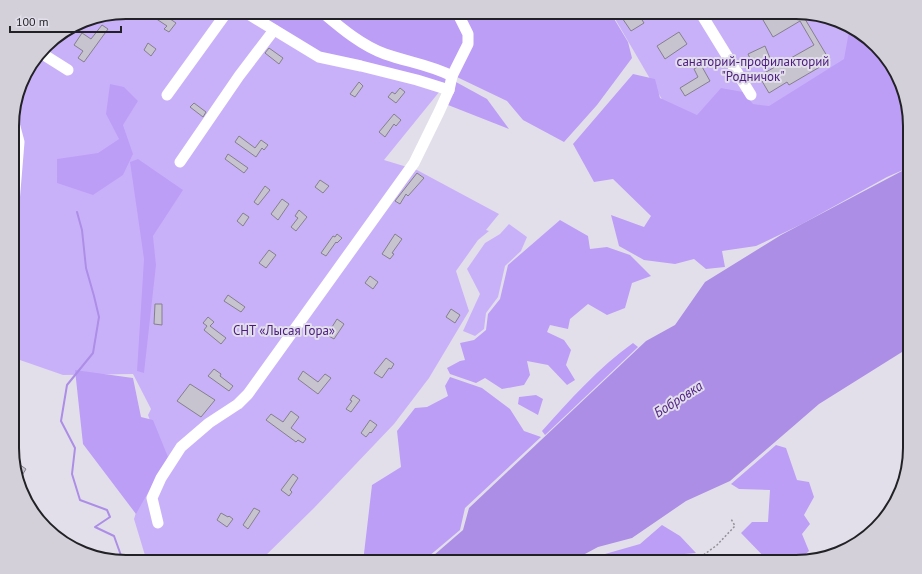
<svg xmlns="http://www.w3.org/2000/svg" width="922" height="574" font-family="'PT Sans',sans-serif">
<rect width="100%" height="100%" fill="#e2dfea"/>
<g fill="#c9b1fa">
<polygon points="126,12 265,12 444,86 384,160 417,170 499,214 486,230 489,231 478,240 456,271 469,311 429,378 394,424 314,508 259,562 147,562 134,519 140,500 164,459 148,415 151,409 133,374 63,375 17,359 13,321 13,280 15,250 13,251 13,112 24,75 51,40 83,21"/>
<polygon points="611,12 796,12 859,31 868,41 766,126 670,113"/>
<polygon points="509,224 527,237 521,251 505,266 498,297 486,313 484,329 475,336 463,331 480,294 467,269 485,243 500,234"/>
</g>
<g fill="#bd9ef7">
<polygon points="256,12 318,12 354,40 440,72 448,82 443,86 326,57"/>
<polygon points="325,12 610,12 628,42 632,58 597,105 564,142 523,120 507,101 438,68 382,52"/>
<polygon points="847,27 859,31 895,69 910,119 910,133 903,140 910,145 910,167 887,177 802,224 756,246 722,251 725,267 706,269 694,259 675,264 644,260 619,246 611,215 644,227 651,216 613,179 594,182 573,144 633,74 655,79 660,98 697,115 721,88 743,92 753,104 769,106 844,59 849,31"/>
<polygon points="456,82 487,99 509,129 448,105"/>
<polygon points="110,84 124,87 138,101 123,125 133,154 123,175 93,195 57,183 57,159 98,153 119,139 106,114"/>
<polygon points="138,159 183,190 153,236 156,265 144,373 137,371 144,259 130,162"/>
<polygon points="560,220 588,236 590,249 607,247 630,255 651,276 632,283 625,308 607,315 588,304 570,319 568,329 550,325 547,332 564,340 571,350 566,365 575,380 567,385 548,365 527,361 530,375 524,385 502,389 485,378 476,383 450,374 447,368 460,361 465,360 460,343 474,340 486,330 488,314 500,299 508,265"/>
<path d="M633 343 638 347 545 435 542 431C570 400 599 367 633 343Z"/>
<polygon points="75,370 133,378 141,417 153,420 168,457 136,514 83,444"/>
<polygon points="450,377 482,388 510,409 524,431 541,437 465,508 460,530 422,562 363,562 372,485 401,467 397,431 415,408 427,407 448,396 445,386"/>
<polygon points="536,395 543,399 538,415 518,404 519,397"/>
<polygon points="776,445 786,448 797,480 809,482 814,497 804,515 810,524 802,534 809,551 797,562 769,562 741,533 752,522 768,522 770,490 739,489 731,484"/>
<polygon points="662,525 680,536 696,553 673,555 666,562 589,562 605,554 640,544"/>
</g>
<polygon fill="#ac8ee6" points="910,168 910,347 819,404 730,481 686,501 632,538 598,547 570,562 426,562 463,530 469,508 646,341 675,325 705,282 781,235 902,171"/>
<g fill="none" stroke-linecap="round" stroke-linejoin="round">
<polyline stroke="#ac8ee6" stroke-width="2" points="77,212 82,230 86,268 94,296 99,317 93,353 67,385 61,421 75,448 72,474 80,500 107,510 110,517 95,527 114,536 123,561"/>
</g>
<g fill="#c7c4cf" stroke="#83808b">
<polygon points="146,12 160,12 176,23 169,32 164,29 167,26"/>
<polygon points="618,12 637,12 644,23 631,31"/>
<polygon points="777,12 796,12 810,16 805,19 830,61 789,85 787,82 769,93 759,76 814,45 800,21 773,37 763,20"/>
<polygon points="102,25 108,29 84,62 78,58 83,51 74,45 82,33 91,39"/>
<polygon points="679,32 687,44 665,59 657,46"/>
<polygon points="148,43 156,49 151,56 144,50"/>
<polygon points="765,46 770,58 753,65 748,54"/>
<polygon points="269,48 283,58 279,64 265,53"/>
<polygon points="701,65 710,81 685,96 680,88 698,77 694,69"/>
<polygon points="359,82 363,86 355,97 350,94"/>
<polygon points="400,88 405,92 396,103 388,97 392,92 395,94"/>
<polygon points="194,103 206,112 203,117 190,107"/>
<polygon points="394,114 401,120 396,126 394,124 385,137 379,132"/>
<polygon points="239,136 255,148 261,140 268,145 264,150 262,148 256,157 235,142"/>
<polygon points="228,154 248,168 244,173 225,159"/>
<polygon points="417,173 424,178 408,196 406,194 400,204 395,201"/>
<polygon points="320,180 329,186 323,193 315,187"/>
<polygon points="265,186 270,190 258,205 254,202"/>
<polygon points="282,199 289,204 278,220 271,214"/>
<polygon points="299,210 307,217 296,231 291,227 298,218 295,216"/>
<polygon points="243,213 249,217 243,226 237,221"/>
<polygon points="337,234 342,238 337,243 336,242 326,256 321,253 333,236 335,237"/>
<polygon points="395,234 402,239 392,253 394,254 390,259 382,254"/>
<polygon points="269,250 276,255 266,268 259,263"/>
<polygon points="370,276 378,282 373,289 365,283"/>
<polygon points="228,295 245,307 241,312 224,301"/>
<polygon points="155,304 162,304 162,325 154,324"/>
<polygon points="451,309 460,315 455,323 446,317"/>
<polygon points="208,317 214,322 210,326 226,338 221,344 204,330 207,326 203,323"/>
<polygon points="337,319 344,324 334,339 327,335"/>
<polygon points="386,358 394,364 391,369 389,368 382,378 374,373"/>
<polygon points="214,369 221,374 220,376 233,386 229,391 208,376"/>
<polygon points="303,371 318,382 325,374 331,378 318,394 298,379"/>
<polygon points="190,384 215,400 201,417 177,401"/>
<polygon points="353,395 360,400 351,412 346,409 352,401 350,400"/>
<polygon points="291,411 299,417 291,428 306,439 303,443 298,440 296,442 266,420 271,414 283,422"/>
<polygon points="370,420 377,425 371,433 370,432 366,437 361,433"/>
<polygon points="13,460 26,469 21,477 17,474"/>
<polygon points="293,474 298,478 290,490 292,492 289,496 281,490"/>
<polygon points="254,508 260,511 248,529 243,525"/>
<polygon points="221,513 228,517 229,516 233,519 227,527 217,520"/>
</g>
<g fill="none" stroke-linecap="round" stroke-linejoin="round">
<polyline stroke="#918f97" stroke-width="1.5" stroke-dasharray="2 2" stroke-linecap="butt" points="694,562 717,545 735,526 731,519"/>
<g stroke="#fff" stroke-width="11">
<polyline points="245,12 319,57 361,66 417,80 449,90"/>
<polyline points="700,12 751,95"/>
<polyline points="41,53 68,70"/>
<polyline points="452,76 468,44 468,34 460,18 461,12"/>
<polyline points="167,95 227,12"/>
<polyline points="13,125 15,127 19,142 13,215"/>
<polyline points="180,162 239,76 274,30"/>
<path d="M158 523 152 498 161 478 181 447 209 423 238 404 248 394 414 163 439 112 449 90 452 76C431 65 408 62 385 54 362 46 341 28 322 12"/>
</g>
</g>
<g text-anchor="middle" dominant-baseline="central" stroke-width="4" stroke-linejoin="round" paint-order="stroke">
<g font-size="13" fill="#4b1b82" stroke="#e2dfea">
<text x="753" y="61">санаторий-профилакторий<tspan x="753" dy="15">"Родничок"</tspan></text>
<text x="284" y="330">СНТ «Лысая Гора»</text>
</g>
<g font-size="14" font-style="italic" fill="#502187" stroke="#e2dfea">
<text transform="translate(678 399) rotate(-33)">Бобровка</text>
</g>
</g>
<path d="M0 0H922V574H0ZM126 19H796A107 107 0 0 1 903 126V448A107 107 0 0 1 796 555H126A107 107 0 0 1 19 448V126A107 107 0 0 1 126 19Z" fill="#d3d0da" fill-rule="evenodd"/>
<path fill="none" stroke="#222125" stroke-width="2" d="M126 19H796A107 107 0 0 1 903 126V448A107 107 0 0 1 796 555H126A107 107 0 0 1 19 448V126A107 107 0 0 1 126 19Z"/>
<path d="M10 26v6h111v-6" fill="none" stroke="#222125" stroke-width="2"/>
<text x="16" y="26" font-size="12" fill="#222125" stroke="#e2dfea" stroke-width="3" paint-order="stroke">100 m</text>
</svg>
